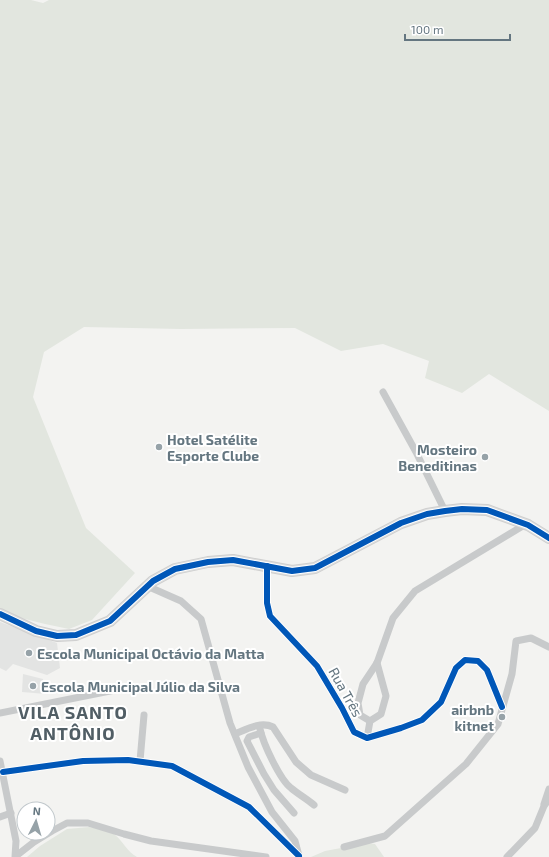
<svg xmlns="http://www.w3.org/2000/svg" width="549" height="857" font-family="'Exo 2',sans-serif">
<rect width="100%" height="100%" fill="#f3f3f1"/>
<g fill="#e3e4e3">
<polygon points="0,622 57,643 60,668 47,675 13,664 6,671 0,668"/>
<polygon points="23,674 43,679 46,694 22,692"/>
</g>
<g fill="#e2e6df">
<polygon points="0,0 31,0 43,3 49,0 549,0 549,411 489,374 462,393 425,378 429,361 383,344 341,351 295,328 181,329 84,327 44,352 33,397 86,528 135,573 92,620 69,629 45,624 21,618 0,610"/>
<path d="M89 827C95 828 109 830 114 834 123 841 127 852 137 857H27L40 846 67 829Z"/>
<polygon points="368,843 375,844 384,857 311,857 325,851"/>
</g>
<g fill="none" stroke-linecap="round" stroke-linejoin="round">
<g stroke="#cfcfcf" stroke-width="12">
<polyline id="secondary" points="0,614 36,631 57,636 76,635 110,621 153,581 175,569 208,562 233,560 292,571 315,568 401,523 427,514 445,511 462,509 487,510 528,525 549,538"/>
</g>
<g stroke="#c8cacb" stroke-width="7">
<polyline points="383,392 416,452 445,511"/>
<polyline points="267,566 267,603 270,616 317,666 342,708 354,732 367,738 401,728 422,720 441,702 456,668 465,660 478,661 487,670 502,707"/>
<polyline points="147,586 181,601 201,619 230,723 248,767 272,812 295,841 299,856"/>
<polyline points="0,713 115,690"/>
<polyline points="370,721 360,715 358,703 363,684 377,663 393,618 415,591 526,524"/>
<path d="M260 729C263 743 280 780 291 788 298 794 307 799 314 805"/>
<polyline points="261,733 249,737 247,741 264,774 274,790 294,813"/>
<path d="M235 734C247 729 261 721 273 727L296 762 311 775 345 790"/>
<polyline points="367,738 370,721 381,714 386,696 377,663"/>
<polyline points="0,761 16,841 15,857"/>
<polyline points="140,761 144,715"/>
<polyline points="3,772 83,761 128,760 172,766 249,807 299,856"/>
<polyline points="544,804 549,789"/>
<polyline points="0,817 11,813"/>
<polyline points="344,847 385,836 466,764 498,724 512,674 516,641 531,638 549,647"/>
<polyline points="16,856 34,842 52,831 67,823 88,823 124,834 151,841 266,857"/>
<polyline points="507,857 535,828 544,806 549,799"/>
</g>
<use href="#secondary" stroke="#dedfdf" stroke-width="10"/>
<g stroke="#fff" stroke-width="8">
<g id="cycleway">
<polyline points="267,566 267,603 270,616 317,666 342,708 354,732 367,738 401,728 422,720 441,702 456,668 465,660 478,661 487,670 502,707"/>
<polyline points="0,614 36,631 57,636 76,635 110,621 153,581 175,569 208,562 233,560 292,571 315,568 401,523 427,514 445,511 462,509 487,510 528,525 549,538"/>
<polyline points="3,772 83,761 128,760 172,766 249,807 299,856"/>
</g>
</g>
<use href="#cycleway" stroke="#0057b8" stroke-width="6"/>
</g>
<g fill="#96a2a8" stroke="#fff" stroke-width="1.5">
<circle cx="159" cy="447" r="4"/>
<circle cx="485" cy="457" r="4"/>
<circle cx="29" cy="653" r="4"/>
<circle cx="33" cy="686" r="4"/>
<circle cx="502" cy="717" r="4"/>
</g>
<g text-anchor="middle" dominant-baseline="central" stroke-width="4" stroke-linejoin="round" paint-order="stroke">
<g font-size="14" font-weight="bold" fill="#647680" stroke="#fff" text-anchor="start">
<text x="167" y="439">Hotel Satélite<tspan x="167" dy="16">Esporte Clube</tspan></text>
<text x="477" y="449" text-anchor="end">Mosteiro<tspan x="477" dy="16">Beneditinas</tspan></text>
<text x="37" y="653">Escola Municipal Octávio da Matta</text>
<text x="41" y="686">Escola Municipal Júlio da Silva</text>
<text x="494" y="709" text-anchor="end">airbnb<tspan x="494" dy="16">kitnet</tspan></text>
</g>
<g font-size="14" fill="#647680" stroke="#fff">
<text transform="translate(346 692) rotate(61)">Rua Três</text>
</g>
<g font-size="18" font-weight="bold" letter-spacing="1" fill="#515e65" stroke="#fff">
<text x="73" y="712">VILA SANTO<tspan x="73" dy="21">ANTÔNIO</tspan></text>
</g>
</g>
<g transform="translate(36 821) rotate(5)"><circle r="19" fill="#ffffff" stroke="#c1c8cc"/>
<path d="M0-3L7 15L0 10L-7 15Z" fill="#96a2a8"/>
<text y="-6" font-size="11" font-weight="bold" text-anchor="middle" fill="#647680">N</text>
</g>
<path d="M405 34v6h105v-6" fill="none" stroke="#647680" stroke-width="2"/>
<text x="411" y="34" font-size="12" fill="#647680" stroke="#ffffff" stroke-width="3" paint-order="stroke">100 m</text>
</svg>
